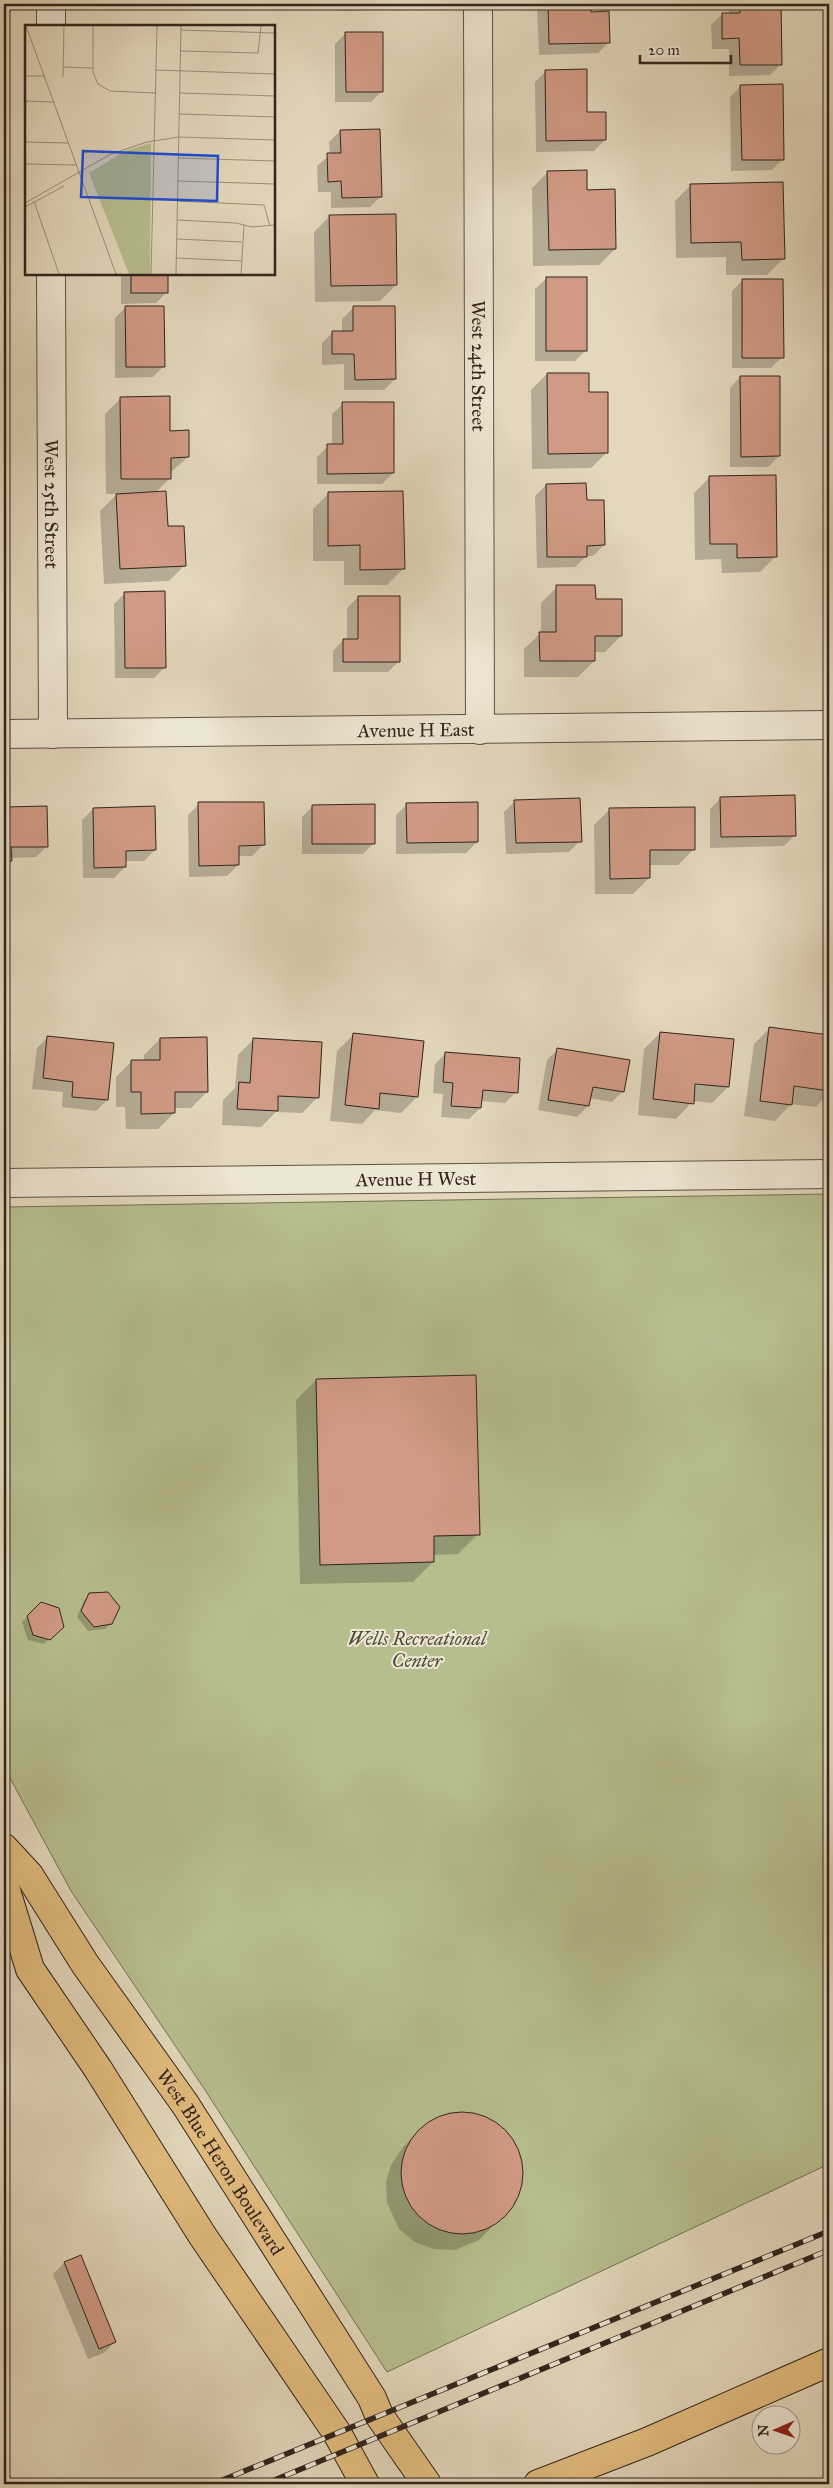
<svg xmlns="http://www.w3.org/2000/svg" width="833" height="2488" font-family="'IM FELL Great Primer',serif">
<rect width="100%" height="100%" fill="#e3d8bc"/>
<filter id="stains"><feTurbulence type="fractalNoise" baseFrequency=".004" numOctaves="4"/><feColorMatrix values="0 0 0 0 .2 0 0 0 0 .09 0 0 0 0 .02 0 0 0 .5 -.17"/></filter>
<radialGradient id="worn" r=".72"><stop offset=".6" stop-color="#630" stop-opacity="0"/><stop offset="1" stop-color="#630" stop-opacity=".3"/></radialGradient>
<polygon fill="#b7be8e" stroke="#747156" points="829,1194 829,2164 387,2372 203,2087 71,1891 4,1767 4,1207"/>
<g fill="#0003">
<polygon points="338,4 381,4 375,10 338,11"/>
<polygon points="537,4 590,4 590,13 609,42 598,53 539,55"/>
<polygon points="729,4 780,4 781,64 770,75 729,76 729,49 712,49 711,25 722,14 729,14"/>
<polygon points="346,33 382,91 371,102 335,102 335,44"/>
<polygon points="546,71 586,114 605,140 594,151 536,152 535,82"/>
<polygon points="741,86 783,159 772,170 731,171 730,97"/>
<polygon points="340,131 381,196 370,207 331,208 331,192 318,192 317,166 330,155 329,142"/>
<polygon points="548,172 586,191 615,249 599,265 533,266 532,188"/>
<polygon points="691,185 783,259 767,275 726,275 726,257 676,258 675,201"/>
<polygon points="330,216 396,285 380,301 315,302 314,232"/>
<polygon points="121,274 167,274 167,292 156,303 121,304"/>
<polygon points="546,279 586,350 575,361 535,361 535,289"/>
<polygon points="743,280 782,357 771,368 732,368 732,291"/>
<polygon points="126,307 164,366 153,377 115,378 115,318"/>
<polygon points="353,308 395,379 384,390 344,390 344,364 322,365 322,343 333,332 342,332 342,319"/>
<polygon points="547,374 588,394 607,452 591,468 532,469 531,390"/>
<polygon points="740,377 779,456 768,467 730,467 730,388"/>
<polygon points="121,398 169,432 188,457 170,473 170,478 155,493 167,528 185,565 169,581 104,584 100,511 117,494 106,494 105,414"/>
<polygon points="343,404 393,473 382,484 317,484 317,457 328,446 332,446 332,414"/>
<polygon points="710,477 776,556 760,572 722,573 721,559 695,560 694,493"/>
<polygon points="546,485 586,501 604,545 593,556 586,556 575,567 537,568 535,496"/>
<polygon points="329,493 403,569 387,585 344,585 344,561 313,561 313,509"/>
<polygon points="557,587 594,600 621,636 605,652 594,652 594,661 578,677 524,677 524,649 541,633 541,603"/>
<polygon points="125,593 165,667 154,678 115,678 114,604"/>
<polygon points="358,597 399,661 388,672 333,672 333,651 343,640 347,640 347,608"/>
<polygon points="721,798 795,835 784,846 710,848 710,809"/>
<polygon points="515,801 580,841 569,852 506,854 504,812"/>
<polygon points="829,803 829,859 825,859 824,808"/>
<polygon points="199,804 263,845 252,856 238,856 238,865 227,876 189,877 188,815"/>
<polygon points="407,804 477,842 466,853 396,854 396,815"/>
<polygon points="313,806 374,843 363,854 302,854 302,817"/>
<polygon points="4,808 46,808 47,846 36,857 10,858 4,867"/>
<polygon points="93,809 155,850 144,861 125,861 125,867 114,878 83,878 82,820"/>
<polygon points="610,809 694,849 678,865 649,865 649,878 633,894 595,894 594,825"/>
<polygon points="770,1028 829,1036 829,1093 816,1107 791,1104 775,1121 744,1116 754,1044"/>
<polygon points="660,1033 728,1087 712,1103 693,1101 676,1119 638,1115 644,1049"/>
<polygon points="353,1035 417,1097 401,1113 375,1110 362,1124 330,1121 337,1051"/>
<polygon points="48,1037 107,1100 96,1111 62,1107 63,1092 32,1089 37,1048"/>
<polygon points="160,1039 207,1092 191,1108 174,1108 174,1113 158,1129 126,1129 125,1107 116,1107 116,1077 132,1061 144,1061 144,1055"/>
<polygon points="254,1039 318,1097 302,1113 276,1112 261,1127 222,1125 223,1100 235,1088 238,1055"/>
<polygon points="558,1049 623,1091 612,1102 589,1098 588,1106 577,1117 538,1110 547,1060"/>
<polygon points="446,1053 516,1092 505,1103 481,1101 480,1108 469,1119 441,1117 443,1094 433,1093 435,1064"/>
<polygon points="316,1380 478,1534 458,1554 433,1555 433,1562 413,1582 300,1584 296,1400"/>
<polygon points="90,1595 111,1623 105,1629 88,1631 77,1617 84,1600"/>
<polygon points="41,1604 62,1626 44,1644 28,1640 22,1622"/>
<polygon points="473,2113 492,2121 503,2129 516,2146 522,2164 521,2185 510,2209 479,2240 455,2250 434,2249 415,2242 399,2229 387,2203 386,2182 391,2165 403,2147 419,2131 431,2122 451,2114"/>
<polygon points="80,2257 115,2342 104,2353 88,2359 53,2274 64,2263"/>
</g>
<g fill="#d19a85" stroke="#30241e">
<polygon points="548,4 591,4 591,12 609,11 610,43 549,44"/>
<polygon points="740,4 781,4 782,65 740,65 739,38 722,39 722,13 740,13"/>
<polygon points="345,32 383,32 383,92 346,92"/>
<polygon points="587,69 587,112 606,112 606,140 546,141 545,70"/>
<polygon points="783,84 784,160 742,160 740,85"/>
<polygon points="380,129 382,197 342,198 341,181 328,182 327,153 341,153 340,130"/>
<polygon points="587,170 587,190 615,189 616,249 549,250 547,171"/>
<polygon points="783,182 785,259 742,260 741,242 691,243 690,184"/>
<polygon points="396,214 397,285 331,286 329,215"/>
<rect x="131" y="274" width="37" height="19"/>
<rect x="546" y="277" width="41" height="74"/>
<polygon points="742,279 783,279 784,358 742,358"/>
<polygon points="125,306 164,306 165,367 126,367"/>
<polygon points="353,306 395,306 396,379 355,380 354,354 332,354 332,331 353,331"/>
<polygon points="547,373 589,373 589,392 608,392 608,453 548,454"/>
<polygon points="740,376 780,376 780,456 741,457"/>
<polygon points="170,396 170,431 189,430 189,457 171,458 171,479 121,479 120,397"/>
<polygon points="342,402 394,402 394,473 327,474 327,444 343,444"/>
<polygon points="776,475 777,557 737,558 737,544 710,544 709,476"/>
<polygon points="586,483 587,500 604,500 605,545 587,546 587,557 547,557 546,484"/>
<polygon points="166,491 168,526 184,526 186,566 120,569 116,494"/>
<polygon points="403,491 405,569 360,570 360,545 328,546 328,492"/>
<polygon points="556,585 595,585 596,599 622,599 622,636 595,636 595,661 540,661 539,632 556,632"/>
<polygon points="165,591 166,668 125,668 124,592"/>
<polygon points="358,596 400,596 400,662 343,662 343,639 358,639"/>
<polygon points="795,795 796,836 721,837 720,797"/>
<polygon points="580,798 582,842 516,843 514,800"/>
<polygon points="198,802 264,802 265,845 239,846 239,865 199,866"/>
<polygon points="478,802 478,842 407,843 406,803"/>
<polygon points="375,804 375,844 312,844 312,805"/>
<polygon points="47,806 48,847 11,847 12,861 4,861 4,807"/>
<polygon points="155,806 156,850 126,851 126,867 94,868 93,808"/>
<polygon points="695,807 695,850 650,850 650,878 610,879 609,808"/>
<polygon points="769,1027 829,1035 829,1091 794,1086 792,1105 760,1101"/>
<polygon points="660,1032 734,1039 729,1087 695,1084 694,1104 653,1099"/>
<polygon points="353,1033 424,1041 418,1097 380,1093 379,1109 345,1105"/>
<polygon points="47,1036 114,1043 108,1100 72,1097 73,1082 43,1078"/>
<polygon points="207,1037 208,1092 175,1092 175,1113 141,1114 141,1092 131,1092 131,1060 160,1060 160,1038"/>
<polygon points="253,1038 322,1042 319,1098 278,1096 278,1111 237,1109 239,1082 250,1083"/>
<polygon points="557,1048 630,1060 624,1092 593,1087 589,1106 548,1100"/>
<polygon points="4,1051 10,1052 4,1090"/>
<polygon points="445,1052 520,1058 518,1093 483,1090 481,1108 451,1106 453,1083 443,1082"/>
<polygon points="476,1375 480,1535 434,1536 434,1562 320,1565 316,1379"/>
<polygon points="108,1592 120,1607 112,1624 94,1627 81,1611 89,1593"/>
<polygon points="41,1602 59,1608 64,1627 50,1640 33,1635 27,1616"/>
<circle cx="462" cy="2173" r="61"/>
<polygon points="81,2255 116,2342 99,2349 64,2262"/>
</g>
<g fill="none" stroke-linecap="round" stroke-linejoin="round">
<g stroke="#5d5146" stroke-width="30">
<g id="minor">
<polyline points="51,4 51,26"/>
<path id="s1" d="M478 4 480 730"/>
<path id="s2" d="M51 274 53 734"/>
<path id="s3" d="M4 734 829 725"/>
<path id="s4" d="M4 1183 829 1174"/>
</g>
</g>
<g stroke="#30241e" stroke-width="30">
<g id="major">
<path id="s5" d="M4 1848 29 1875 85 1964 185 2104 372 2398 379 2415 427 2484"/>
<polyline points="4,1884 30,1969 98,2069 202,2235 337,2433 365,2484"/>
<polyline points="538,2484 647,2442 829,2362"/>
</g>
</g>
<use href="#minor" stroke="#ede6d3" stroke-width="28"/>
<use href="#major" stroke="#e2bc7e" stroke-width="28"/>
<g stroke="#30241e" stroke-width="5.5">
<g id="rail">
<polyline points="213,2484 829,2231"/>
<polyline points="265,2484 829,2250"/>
</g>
</g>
<use href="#rail" stroke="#ede6d3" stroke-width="4" stroke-dasharray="11" stroke-linecap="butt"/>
</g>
<g text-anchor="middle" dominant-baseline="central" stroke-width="4" stroke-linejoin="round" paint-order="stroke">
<g font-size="19" fill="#30241e" stroke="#ede6d3">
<text stroke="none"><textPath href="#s1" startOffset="362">West 24th Street</textPath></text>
<text stroke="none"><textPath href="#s2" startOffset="230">West 25th Street</textPath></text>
<text stroke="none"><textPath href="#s3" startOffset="412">Avenue H East</textPath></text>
<text stroke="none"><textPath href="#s4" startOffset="412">Avenue H West</textPath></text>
<text stroke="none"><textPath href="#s5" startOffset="382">West Blue Heron Boulevard</textPath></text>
</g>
<g font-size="19" font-style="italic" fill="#524a3a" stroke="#ede6d3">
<text x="417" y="1638">Wells Recreational<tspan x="417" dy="22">Center</tspan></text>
</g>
</g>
<g transform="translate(25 25)">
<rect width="250" height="250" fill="#e3d8bc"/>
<path d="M126 118 125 249H104L64 148 100 126Z" fill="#b7be8e"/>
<path fill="none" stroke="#9b907d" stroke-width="1" d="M1 1 91 249M68 1V47L73 59 85 66 130 68M156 5 250 8M156 26 233 28 236 1M38 42 67 43M131 45 250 49M0 51H20M38 52 39 1M155 68 250 71M0 76 29 77M154 89 250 92M0 92 1 76M0 117 43 118M153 133 250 136M0 139 51 140M153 156 250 159M9 176 34 249M152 176 239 180 245 201M0 178 86 129 122 117 154 112 250 115M0 182 39 161M152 195 211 198 227 202 250 200M152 214 217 217M151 233 217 236M126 249 132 1M151 249 156 1M216 249 219 200"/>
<path fill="#1d4ed8" fill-opacity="0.15" stroke="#1d4ed8" stroke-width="2.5" d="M58 126 193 131 192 176 56 172Z"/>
<rect width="250" height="250" fill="none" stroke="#30241e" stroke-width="2.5"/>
</g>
<rect width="833" height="2488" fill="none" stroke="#e3d8bc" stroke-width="20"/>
<rect x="5" y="5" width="823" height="2478" fill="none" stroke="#30241e" stroke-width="2.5"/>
<rect x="10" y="10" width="813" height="2468" fill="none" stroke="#30241e"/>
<g transform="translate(776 2430) rotate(268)"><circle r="24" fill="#ede6d3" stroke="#a1988b"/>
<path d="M0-4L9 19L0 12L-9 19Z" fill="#8f2418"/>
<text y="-8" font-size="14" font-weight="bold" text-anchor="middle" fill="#30241e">N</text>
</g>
<path d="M640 55v8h91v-8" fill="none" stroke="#30241e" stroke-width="2.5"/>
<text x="648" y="55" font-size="15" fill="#30241e" stroke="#ede6d3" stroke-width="4" paint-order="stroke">20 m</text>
<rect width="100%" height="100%" filter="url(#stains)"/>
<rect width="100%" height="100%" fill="url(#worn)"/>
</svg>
